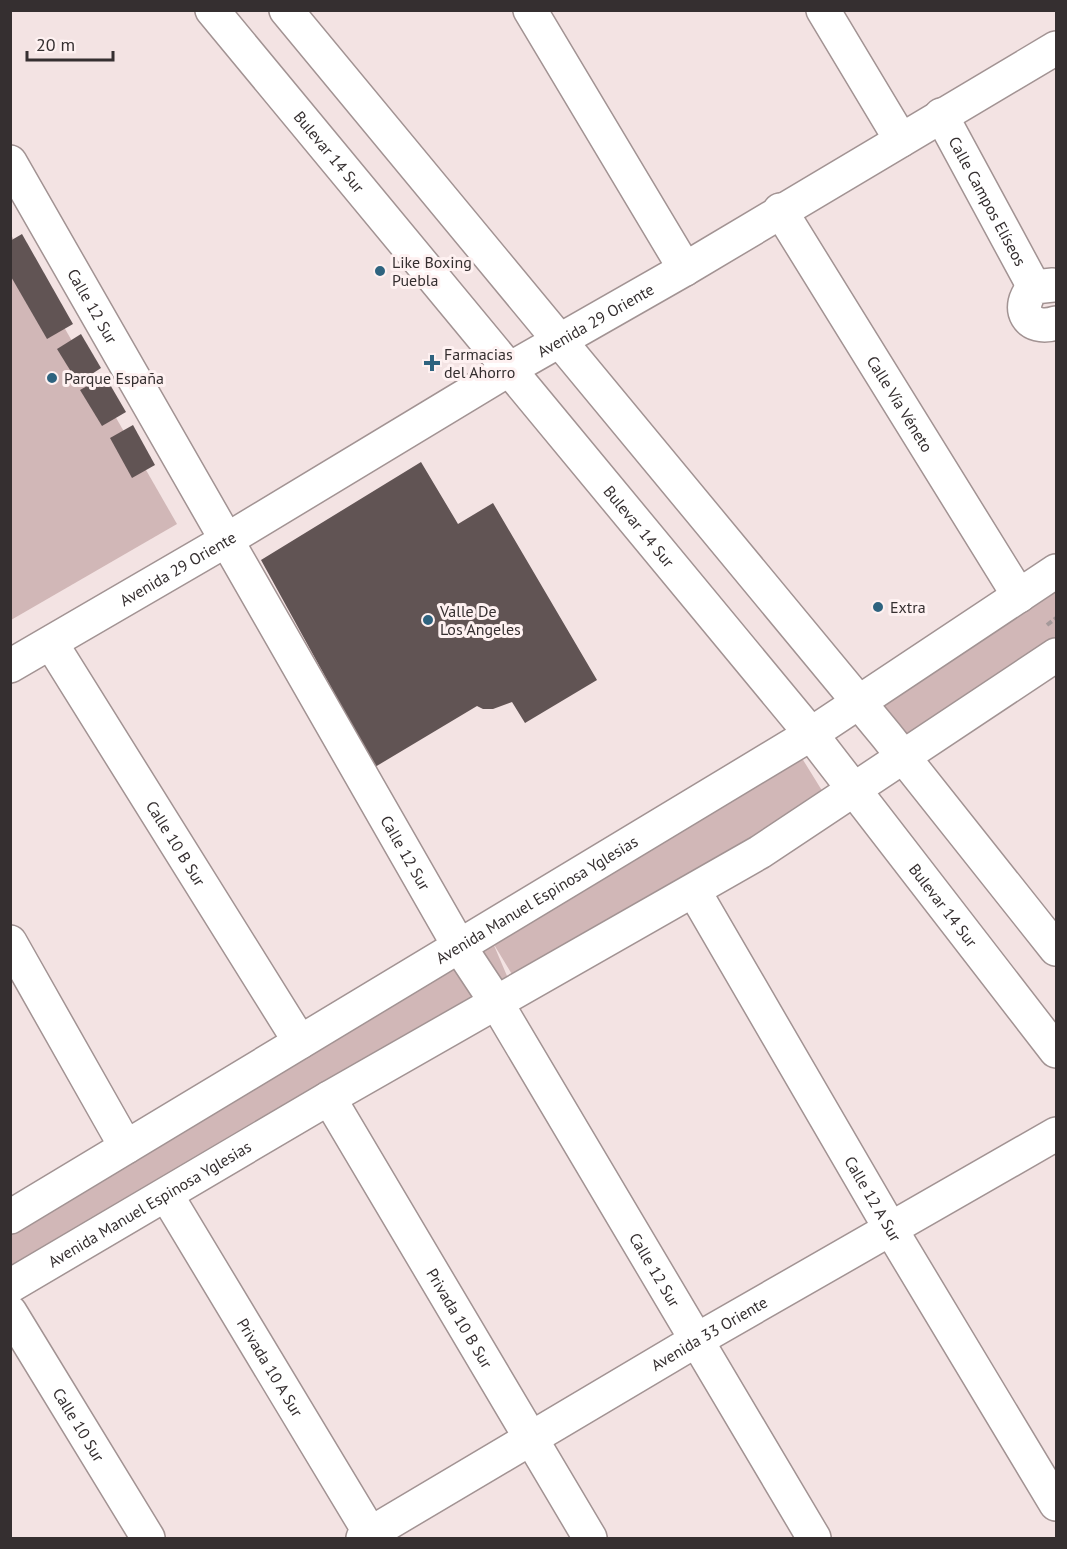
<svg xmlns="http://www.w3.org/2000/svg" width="1067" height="1549" font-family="'PT Sans',sans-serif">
<rect width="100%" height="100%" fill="#f3e3e3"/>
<g fill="#d1b7b7">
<polygon points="10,233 177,524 11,620 10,620"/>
<polygon points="1056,580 1056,661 917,758 874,706"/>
<polygon points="800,755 826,797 516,981 493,943 510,983 11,1274 11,1227"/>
</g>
<g fill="#615454">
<polygon points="22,234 73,324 47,339 10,275 10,241"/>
<polygon points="81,334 101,368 78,383 57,349"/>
<polygon points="105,376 126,412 102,426 80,390"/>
<polygon points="133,425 155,465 132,478 110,438"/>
<polygon points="421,462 458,524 493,503 597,680 525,723 512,702 493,709 483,709 477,706 375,767 261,560"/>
</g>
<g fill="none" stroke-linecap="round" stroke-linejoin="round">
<g stroke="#a29393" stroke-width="36">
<g id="minor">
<polyline points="530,10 685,269"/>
<polyline points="823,10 901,140"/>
<path id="s1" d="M941 115 1034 287"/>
<path id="s2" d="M10 162 459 946 496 1002 814 1538"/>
<path id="s3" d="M780 210 1019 596"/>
<path d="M1053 285 1034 287C1014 308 1028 332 1056 323"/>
<path id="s4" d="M51 643 300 1042"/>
<path id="s5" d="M10 666 225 541 508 370 685 269 1056 48"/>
<path id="s6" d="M694 891 890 1228 1056 1504"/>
<polyline points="10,942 126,1147"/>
<path id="s7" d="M329 1098 590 1538"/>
<path id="s8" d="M167 1196 373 1538"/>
<path id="s9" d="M10 1312 148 1538"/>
<path id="s10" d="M363 1538 695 1341 1056 1134"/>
</g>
</g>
<g stroke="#a29393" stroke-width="36">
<g id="major">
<path id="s11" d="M212 10 811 734 1056 1051"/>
<polyline points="286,10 886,735 1056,949"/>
<path id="s12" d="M10 1217 811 734 1056 571"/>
<path id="s13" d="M10 1286 329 1098 760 852 1056 655"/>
</g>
</g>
<polyline stroke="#a5999a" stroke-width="4" stroke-dasharray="6 3" stroke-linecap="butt" points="1047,625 1056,618"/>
<use href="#minor" stroke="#fff" stroke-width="33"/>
<use href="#major" stroke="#fff" stroke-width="33"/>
</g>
<g fill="#2e637f" stroke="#fef1f1" stroke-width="2">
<circle cx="380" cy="271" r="6"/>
<path d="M429 354h6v6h6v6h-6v6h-6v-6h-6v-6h6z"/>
<circle cx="52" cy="378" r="6"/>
<circle cx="878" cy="607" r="6"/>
<circle cx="428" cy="620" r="6"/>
</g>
<g text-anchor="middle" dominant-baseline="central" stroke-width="6" stroke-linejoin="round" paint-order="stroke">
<g font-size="16" fill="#352f30" stroke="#fef1f1">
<text stroke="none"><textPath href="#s11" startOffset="184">Bulevar 14 Sur</textPath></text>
<text stroke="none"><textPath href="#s1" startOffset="98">Calle Campos Elíseos</textPath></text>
<text stroke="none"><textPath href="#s2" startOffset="166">Calle 12 Sur</textPath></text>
<text stroke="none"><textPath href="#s5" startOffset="680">Avenida 29 Oriente</textPath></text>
<text stroke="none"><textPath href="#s3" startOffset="228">Calle Vía Véneto</textPath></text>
<text stroke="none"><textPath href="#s11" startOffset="670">Bulevar 14 Sur</textPath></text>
<text stroke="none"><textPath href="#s5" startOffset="194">Avenida 29 Oriente</textPath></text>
<text stroke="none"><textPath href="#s4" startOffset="236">Calle 10 B Sur</textPath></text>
<text stroke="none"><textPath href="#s2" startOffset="796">Calle 12 Sur</textPath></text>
<text stroke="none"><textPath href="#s12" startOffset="615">Avenida Manuel Espinosa Yglesias</textPath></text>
<text stroke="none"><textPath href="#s11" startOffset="1156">Bulevar 14 Sur</textPath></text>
<text stroke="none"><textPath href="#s6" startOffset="356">Calle 12 A Sur</textPath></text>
<text stroke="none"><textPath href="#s13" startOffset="162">Avenida Manuel Espinosa Yglesias</textPath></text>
<text stroke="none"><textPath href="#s2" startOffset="1282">Calle 12 Sur</textPath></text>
<text stroke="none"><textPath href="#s7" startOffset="256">Privada 10 B Sur</textPath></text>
<text stroke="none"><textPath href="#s10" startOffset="402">Avenida 33 Oriente</textPath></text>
<text stroke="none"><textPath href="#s8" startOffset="200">Privada 10 A Sur</textPath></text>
<text stroke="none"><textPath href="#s9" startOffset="132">Calle 10 Sur</textPath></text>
</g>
<g font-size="16" fill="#352f30" stroke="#fef1f1" text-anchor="start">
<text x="392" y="262">Like Boxing<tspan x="392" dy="18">Puebla</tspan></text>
<text x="444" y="354">Farmacias<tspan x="444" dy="18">del Ahorro</tspan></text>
<text x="64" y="378">Parque España</text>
<text x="890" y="607">Extra</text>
<text x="440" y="611">Valle De<tspan x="440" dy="18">Los Angeles</tspan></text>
</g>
</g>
<rect width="1067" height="1549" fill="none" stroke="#352f30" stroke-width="24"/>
<path d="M27 51v9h86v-9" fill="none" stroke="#352f30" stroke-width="3"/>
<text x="36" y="51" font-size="18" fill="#352f30" stroke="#fef1f1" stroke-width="4.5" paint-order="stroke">20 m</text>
</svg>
